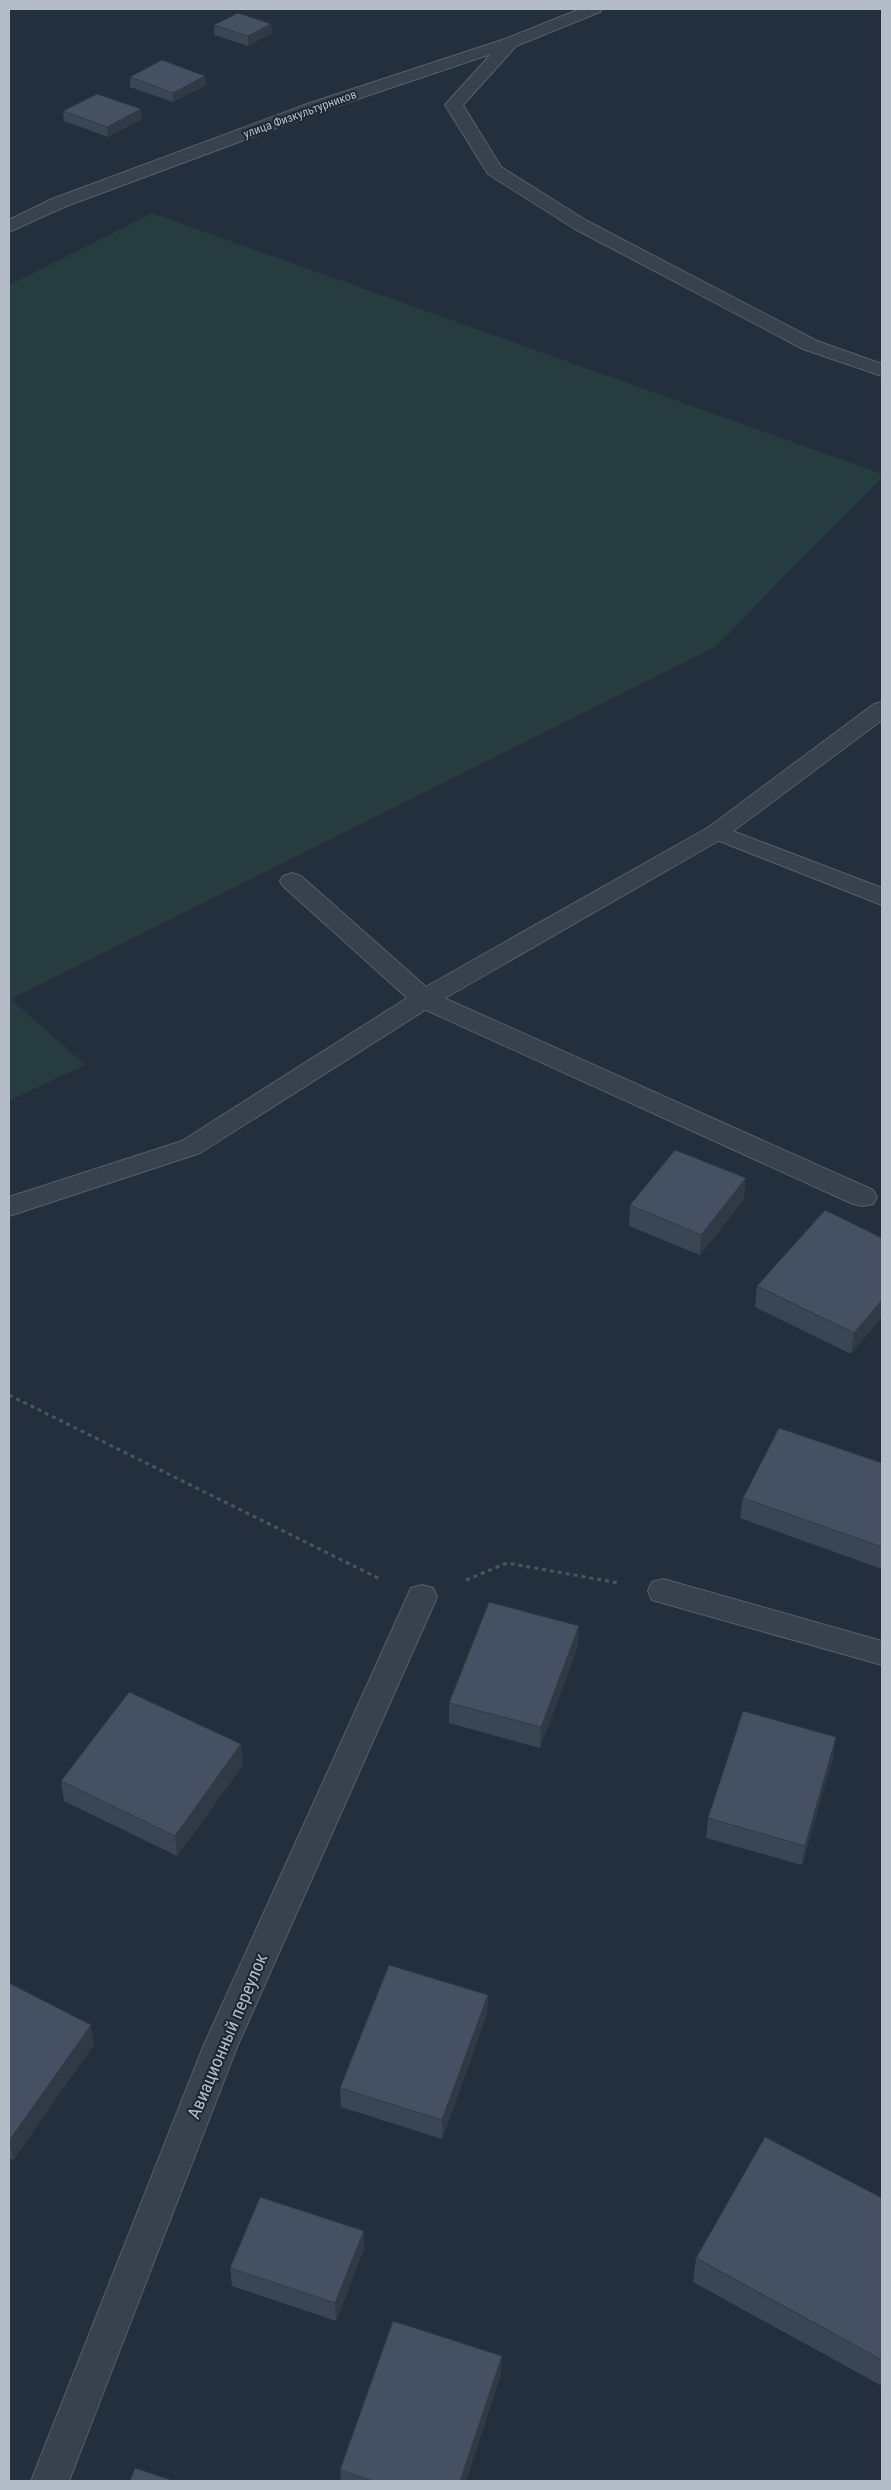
<svg xmlns="http://www.w3.org/2000/svg" width="891" height="2490" font-family="'Roboto Condensed',sans-serif">
<rect width="100%" height="100%" fill="#242f3e"/>
<polygon fill="#263c3f" points="152,213 882,474 882,477 715,647 11,999 85,1065 9,1101 9,285"/>
<g fill="none" stroke-linecap="round" stroke-linejoin="round">
<g stroke="#565f6c" stroke-width="2">
<g id="lane">
<polygon points="717,825 882,888 882,905 709,837 705,832 709,827"/>
<polygon points="292,873 301,876 433,993 873,1190 877,1197 873,1204 863,1206 853,1204 415,1005 283,886 280,881 283,876"/>
</g>
</g>
<g stroke="#565f6c" stroke-width="2">
<g id="street">
<polygon points="580,9 602,9 600,12 516,46 463,105 501,167 587,221 817,341 882,364 882,376 803,349 575,229 488,174 445,105 491,54 322,111 64,207 9,232 9,220 52,199 310,103 505,39"/>
<polygon points="882,702 882,720 725,837 433,1005 200,1153 9,1216 9,1197 182,1141 415,993 709,827 874,704"/>
<polygon points="663,1579 882,1641 882,1665 652,1600 648,1591 652,1582"/>
<polygon points="422,1585 433,1588 437,1597 237,2047 69,2481 31,2481 203,2047 407,1597 411,1588"/>
</g>
</g>
<g stroke="#44595c" stroke-width="3" stroke-dasharray="4 4" stroke-linecap="butt">
<polyline points="9,1395 380,1579"/>
<polyline points="466,1580 507,1563 619,1583"/>
</g>
<use href="#lane" fill="#38414e" fill-rule="evenodd"/>
<use href="#street" fill="#38414e" fill-rule="evenodd"/>
</g>
<g fill="#3b4654">
<polygon points="271,24 272,33 248,46 214,35 214,25"/>
<polygon points="205,76 206,85 173,102 130,87 130,77"/>
<polygon points="63,111 142,119 108,137 64,121"/>
<polygon points="744,1199 700,1255 629,1226 630,1205"/>
<polygon points="882,1238 851,1354 755,1307 757,1286"/>
<polygon points="882,1463 882,1569 740,1518 743,1498"/>
<polygon points="578,1646 540,1748 449,1723 449,1703"/>
<polygon points="836,1737 833,1757 802,1865 706,1838 708,1818"/>
<polygon points="241,1744 243,1765 177,1856 64,1801 61,1781"/>
<polygon points="9,1983 94,2044 13,2160 9,2157"/>
<polygon points="488,1995 487,2014 442,2139 341,2107 340,2088"/>
<polygon points="882,2198 882,2386 693,2282 696,2258"/>
<polygon points="364,2249 336,2321 232,2286 230,2268"/>
<polygon points="502,2356 501,2374 466,2481 341,2481 340,2470"/>
</g>
<g fill="#303945">
<polygon points="271,24 272,33 248,46 248,36"/>
<polygon points="205,76 206,85 173,102 173,93"/>
<polygon points="141,109 142,119 108,137 107,127"/>
<polygon points="746,1178 744,1199 700,1255 701,1235"/>
<polygon points="882,1300 882,1317 851,1354 854,1333"/>
<polygon points="579,1626 578,1646 540,1748 541,1727"/>
<polygon points="836,1737 833,1757 802,1865 805,1846"/>
<polygon points="241,1744 243,1765 177,1856 175,1836"/>
<polygon points="488,1995 487,2014 442,2139 442,2120"/>
<polygon points="91,2025 94,2044 13,2160 9,2141"/>
<polygon points="364,2231 364,2249 336,2321 335,2303"/>
<polygon points="502,2356 501,2374 466,2481 460,2481"/>
</g>
<g fill="#455162" stroke="#303945">
<polygon points="238,13 271,24 248,36 214,25"/>
<polygon points="162,60 205,76 173,93 130,77"/>
<polygon points="97,94 141,109 107,127 63,111"/>
<polygon points="675,1150 746,1178 701,1235 630,1205"/>
<polygon points="825,1210 882,1238 882,1300 854,1333 757,1286"/>
<polygon points="779,1428 882,1463 882,1547 743,1498"/>
<polygon points="489,1602 579,1626 541,1727 449,1703"/>
<polygon points="129,1692 241,1744 175,1836 61,1781"/>
<polygon points="743,1711 836,1737 805,1846 708,1818"/>
<polygon points="389,1965 488,1995 442,2120 340,2088"/>
<polygon points="9,1983 91,2025 9,2141"/>
<polygon points="765,2137 882,2198 882,2360 696,2258"/>
<polygon points="260,2197 364,2231 335,2303 230,2268"/>
<polygon points="393,2321 502,2356 460,2481 373,2481 340,2470"/>
<polygon points="135,2468 174,2481 130,2481"/>
</g>
<g text-anchor="middle" dominant-baseline="central" stroke-width="4" stroke-linejoin="round" paint-order="stroke">
<g font-size="12" fill="#b4bcc9" stroke="#1d2633">
<text transform="translate(300 114) rotate(-20)">улица Физкультурников</text>
</g>
<g font-size="18" fill="#b4bcc9" stroke="#1d2633">
<text transform="translate(227 2036) rotate(-67)">Авиационный переулок</text>
</g>
</g>
<rect width="891" height="2490" fill="none" stroke="#b4bcc9" stroke-width="20"/>
</svg>
